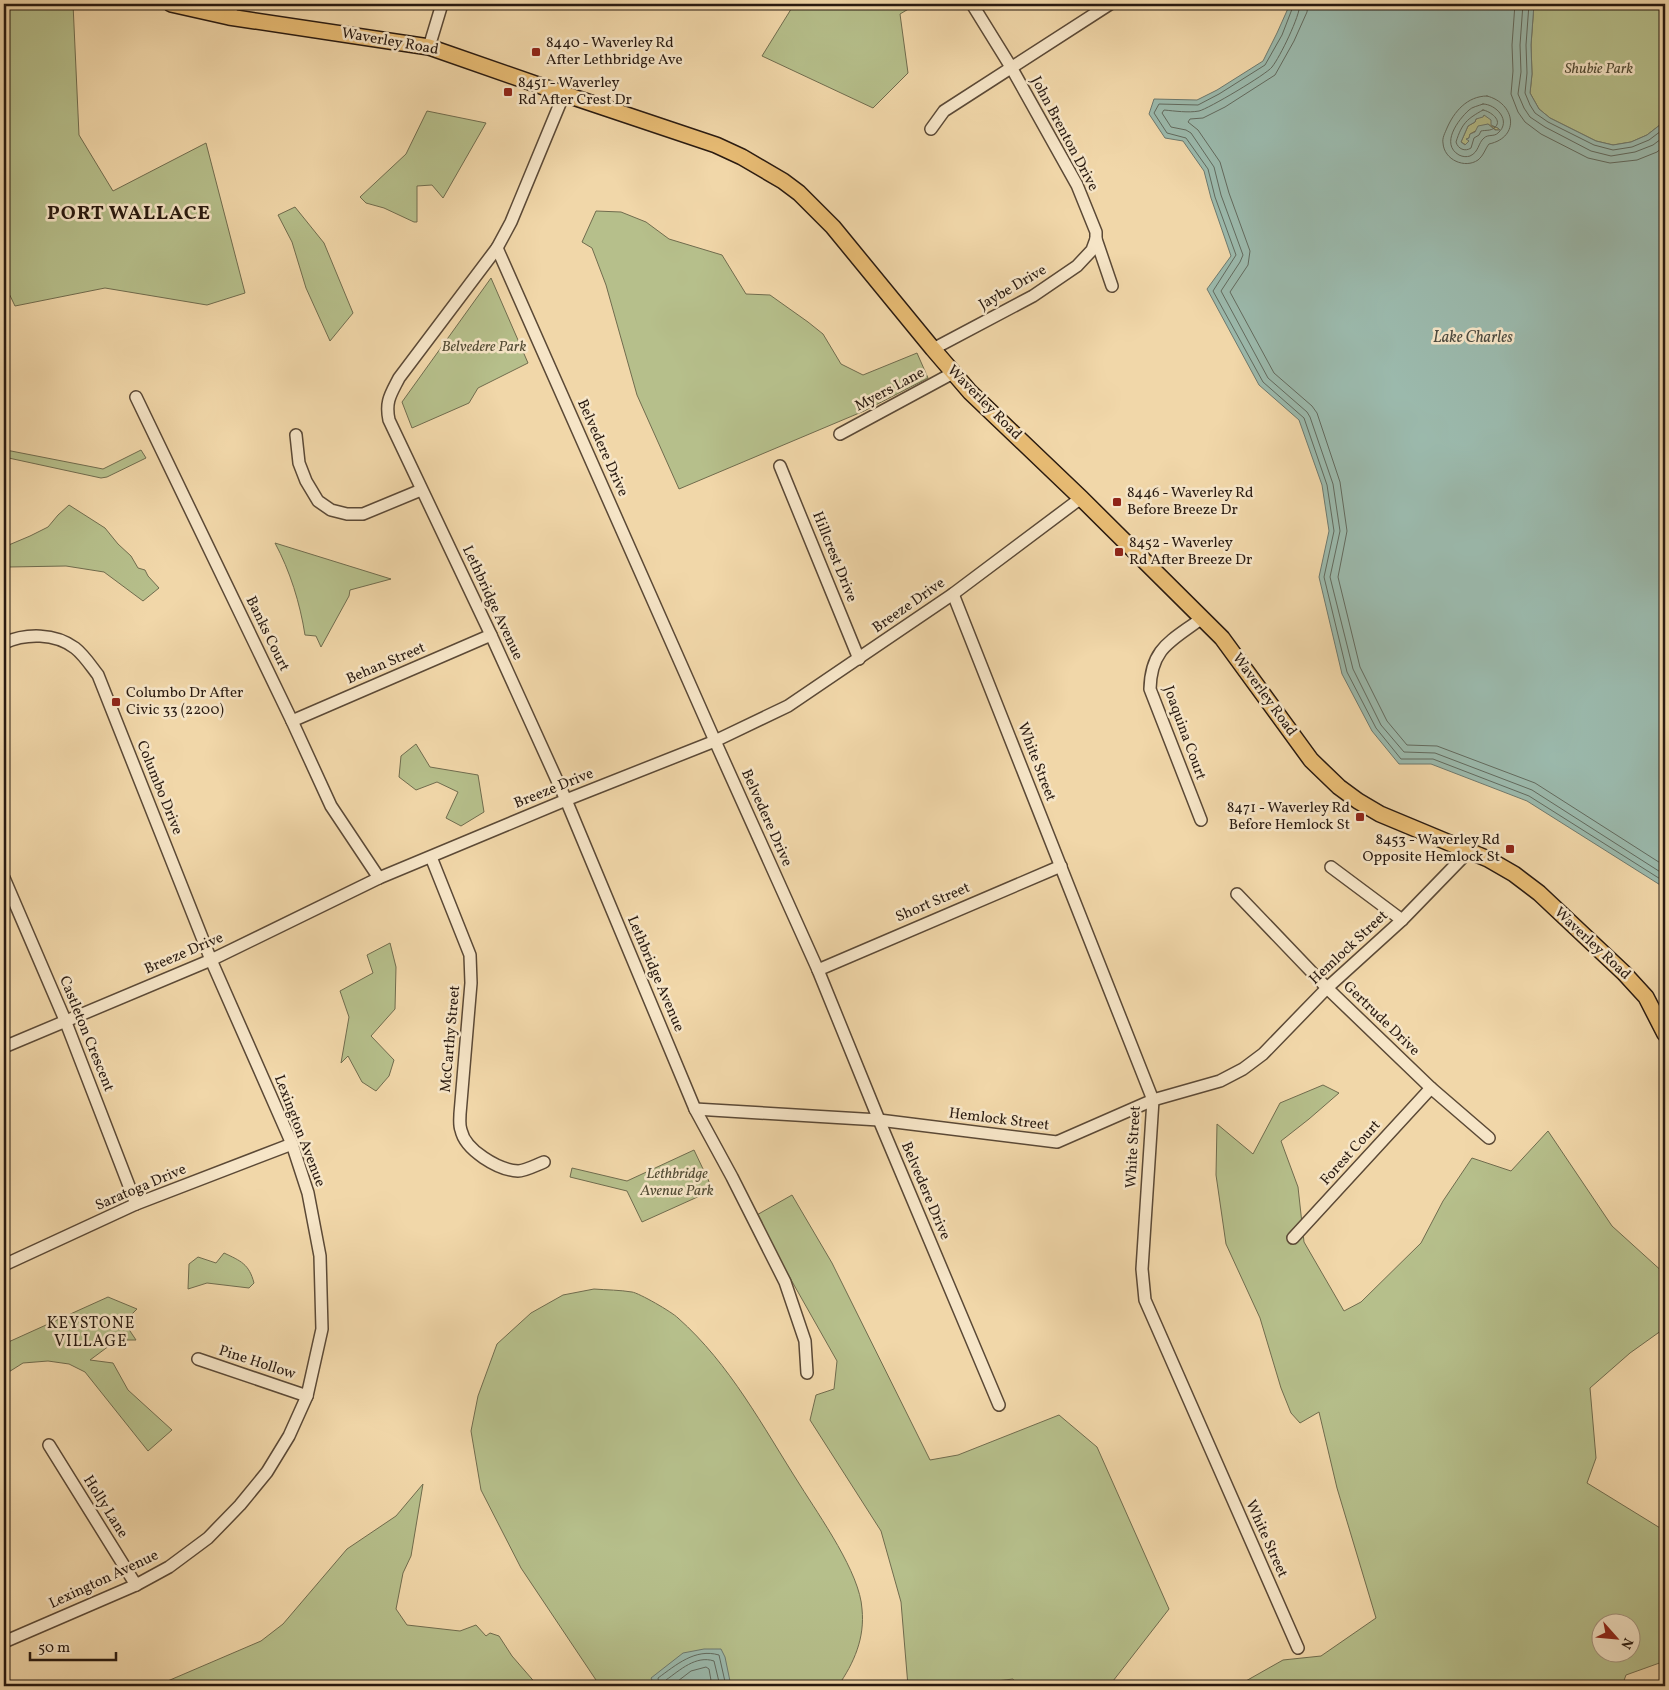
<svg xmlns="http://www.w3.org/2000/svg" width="1669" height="1690" font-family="Vollkorn,serif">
<rect width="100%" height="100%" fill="#f1d7a9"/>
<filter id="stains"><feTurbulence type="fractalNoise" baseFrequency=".004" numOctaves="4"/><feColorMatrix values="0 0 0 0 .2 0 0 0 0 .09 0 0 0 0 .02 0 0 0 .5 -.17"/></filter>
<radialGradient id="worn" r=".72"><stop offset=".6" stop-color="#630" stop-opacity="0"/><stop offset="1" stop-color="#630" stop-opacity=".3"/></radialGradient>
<g fill="#b6bf8b" stroke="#706c4e" fill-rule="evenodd">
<polygon points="4,4 73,4 79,135 113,191 206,143 245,293 207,305 105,288 15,306 4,283"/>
<polygon points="799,4 917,4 900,14 908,73 873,108 762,56 793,6"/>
<polygon points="1534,4 1665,4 1665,121 1647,135 1631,142 1613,145 1596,141 1550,118 1539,109 1530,93 1532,74 1531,45"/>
<polygon points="427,111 486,123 443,198 432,185 417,186 417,222 414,222 384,208 366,203 360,197 406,154"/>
<polygon points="1485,115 1492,120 1492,126 1498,128 1500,130 1496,130 1488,124 1470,134 1469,138 1467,139 1469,141 1466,145 1461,142 1468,126 1475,122 1476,119"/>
<polygon points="295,207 324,243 353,313 330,341 306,288 292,242 278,215"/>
<polygon points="596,211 621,212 646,222 669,239 722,255 746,294 770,295 808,322 823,334 841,364 863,375 917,353 928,378 864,411 679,489 637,395 606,285 592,248 582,242"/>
<polygon points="491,278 528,363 478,388 469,403 412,428 402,402"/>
<polygon points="6,450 103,469 141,450 146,458 107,477 101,478 4,457"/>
<polygon points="69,505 105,528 118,544 131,556 138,568 145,570 148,576 159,588 143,601 104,572 66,566 9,567 4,569 4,547 30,536 48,527 58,515"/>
<path d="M275 543 391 579 350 590 349 596 321 647 316 636 305 635C300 603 290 571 275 543Z"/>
<polygon points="416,744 430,767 478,775 484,812 461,826 446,818 458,792 437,782 416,790 399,777 401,756"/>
<polygon points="390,943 396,967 395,1009 371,1036 394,1060 389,1076 376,1091 362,1082 348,1056 341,1063 349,1017 340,991 373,973 367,955"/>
<path d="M1323 1085 1339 1093 1309 1119 1281 1141 1298 1187 1304 1242 1344 1311 1361 1302 1421 1243 1443 1201 1472 1158 1511 1171 1548 1131 1612 1226 1665 1274V1328L1630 1353 1590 1388 1596 1458 1587 1483 1665 1531V1661L1626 1675 1622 1686H1237L1283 1660 1321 1656 1376 1618 1337 1488 1319 1412 1300 1423 1291 1413 1281 1388 1260 1318 1226 1244 1216 1175 1217 1124 1253 1154 1280 1103ZM1602 1622H1632V1652H1602Z"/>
<polygon points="694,1150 713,1190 642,1222 627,1191 570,1177 572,1168 627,1181"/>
<polygon points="792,1195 832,1263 930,1460 958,1455 1059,1415 1097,1447 1169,1609 1113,1681 1114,1686 1017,1686 1013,1679 957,1686 908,1686 901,1602 881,1531 810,1420 816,1395 834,1389 837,1361 755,1216"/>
<path d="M224 1253C241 1261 249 1264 254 1283L249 1288 207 1283 188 1289 189 1264 198 1257 216 1263Z"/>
<path d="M594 1289C607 1290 620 1290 632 1292 639 1293 672 1312 678 1318 730 1364 763 1427 800 1485 820 1517 860 1573 862 1609 865 1638 854 1663 838 1686H600L521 1568 481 1490 471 1431 478 1396 497 1344 531 1313 563 1295Z"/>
<polygon points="108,1297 137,1309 124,1322 136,1340 117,1340 90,1360 113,1363 128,1390 172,1430 148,1451 85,1372 69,1364 48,1361 23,1363 4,1375 4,1344"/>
<polygon points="423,1484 411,1556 403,1573 396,1609 407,1625 460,1631 476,1625 486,1636 490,1633 499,1636 512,1656 538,1686 156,1686 261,1641 283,1624 347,1549 396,1516"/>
</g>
<g fill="#9bb9ac" stroke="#6d796e" fill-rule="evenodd">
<path d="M1290 4H1534L1531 45 1532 74 1530 93 1539 109 1550 118 1596 141 1613 145 1631 142 1647 135 1665 121V888L1527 801 1431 764H1399L1372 731 1342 674 1319 577 1329 531 1322 485 1299 420 1259 385 1207 289 1231 256 1211 198 1204 171 1183 141 1165 138 1149 114 1154 99 1197 100 1217 90 1263 61 1277 33ZM1484 115 1491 120V125L1498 128 1500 130H1495L1488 124 1478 126 1475 132 1470 134 1469 138 1466 139 1469 141 1465 145 1461 142 1468 126 1475 122 1476 119 1483 117Z"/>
<polygon points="704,1649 721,1649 725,1657 731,1686 655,1686 651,1678 683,1653"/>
</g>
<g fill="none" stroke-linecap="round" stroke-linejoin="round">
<g stroke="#626a5e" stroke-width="1">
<polyline points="1294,4 1282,35 1265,65 1219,94 1198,105 1159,104 1154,113 1167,133 1186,138 1208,169 1215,197 1236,255 1213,291 1263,382 1304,418 1327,485 1334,531 1324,577 1347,672 1376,728 1401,759 1433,759 1529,796 1665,882"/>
<path d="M1300 4C1300 16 1280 57 1272 67 1267 74 1208 109 1199 111 1188 113 1175 111 1164 110L1162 113 1171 127 1186 130 1191 133 1214 167 1221 195 1243 255 1240 262 1221 291 1268 378 1307 412 1310 417 1333 484 1340 531 1330 577 1353 669 1381 725 1404 752 1435 753 1532 790 1665 875"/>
<polyline points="1308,4 1307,12 1294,41 1275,75 1225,107 1203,118 1190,119 1188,122 1198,130 1220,162 1229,193 1250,251 1248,265 1230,292 1274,373 1312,406 1317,413 1340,482 1347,531 1338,577 1360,667 1387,721 1407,745 1437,746 1535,783 1665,866"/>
<polyline points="1515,4 1512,45 1513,71 1511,94 1518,112 1525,122 1541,134 1588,158 1610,163 1637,160 1657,152 1665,145"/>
<polyline points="1523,4 1520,45 1521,72 1518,94 1524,108 1530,117 1545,127 1591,151 1611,156 1635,152 1653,145 1665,136"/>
<polyline points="1529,4 1526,45 1527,73 1525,93 1530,105 1535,113 1548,122 1594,145 1613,150 1632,147 1649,140 1665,128"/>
<path d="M1487 96C1515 103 1521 137 1489 144 1485 149 1484 155 1478 160 1465 169 1444 160 1443 143 1442 138 1445 133 1447 128 1454 112 1467 96 1487 96Z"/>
<path d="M1483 104C1496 104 1512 121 1498 133 1494 137 1488 134 1484 138 1478 143 1479 152 1470 156 1467 157 1463 157 1459 155 1440 144 1458 120 1469 110 1472 107 1478 106 1483 104Z"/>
<path d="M1483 110C1490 111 1504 121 1494 128 1491 131 1485 130 1481 131L1479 135 1474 138 1471 148C1465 152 1458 149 1456 142 1462 123 1467 119 1483 110Z"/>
<path d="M659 1686 658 1678C676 1665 695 1648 719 1655L726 1686"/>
<path d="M665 1686 666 1680C680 1670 696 1655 714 1661L720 1686"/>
<polyline points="673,1686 674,1684 691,1671 706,1667 709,1669 712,1686"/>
</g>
<g stroke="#5b4936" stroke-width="14">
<g id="minor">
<polyline points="972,4 1011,67 1077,185 1096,232 1096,239 1112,286"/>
<polyline points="229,17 233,4"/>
<polyline points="429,47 442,4"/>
<path d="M564 94 511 222 497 248 399 378C391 394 385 401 389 420L491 635 566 800 695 1109 732 1177 785 1282 805 1341 807 1373"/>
<polyline points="931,129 944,111 1110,4"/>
<polyline points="497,248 715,741 818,970 879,1120 999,1405"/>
<polyline points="933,349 1033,296 1077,266 1092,250 1096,239"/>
<polyline points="136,397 292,721 331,806 379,878"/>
<polyline points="840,434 953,373"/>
<polyline points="296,435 299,463 306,481 318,501 331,510 347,514 363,514 421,490"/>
<polyline points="780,466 859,659"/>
<polyline points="953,594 1153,1100 1142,1269 1145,1300 1298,1648"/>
<path d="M4 643C26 633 55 633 75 648 84 655 91 666 98 675L211 960 292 1144 308 1193 320 1256 322 1329 307 1396 289 1436 267 1472 240 1505 208 1538 169 1567 136 1585 4 1642"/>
<polyline points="292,721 491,635"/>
<path d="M1201 820 1150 689C1151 647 1172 641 1202 618"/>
<path d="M431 857 470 955 471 983 460 1114C460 1119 459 1125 461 1130 465 1150 498 1170 518 1171 525 1171 536 1165 544 1162"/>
<polyline points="1331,867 1402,920"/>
<polyline points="4,878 65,1020 136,1204"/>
<polyline points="1237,894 1327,988 1431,1088 1489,1138"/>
<polyline points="818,970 1061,866"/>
<polyline points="4,1047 211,960 379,878 566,800 715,741 788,706 953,594 1081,498"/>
<polyline points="695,1109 879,1120 1057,1142 1153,1100 1220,1081 1243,1069 1263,1054 1327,988 1402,920 1468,852"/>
<polyline points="1293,1238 1431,1088"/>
<polyline points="4,1265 136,1204 292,1144"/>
<polyline points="198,1359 307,1396"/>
<polyline points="49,1445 136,1585"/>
</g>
</g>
<g stroke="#291a10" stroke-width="18">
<polyline id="major" points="171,4 229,17 429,47 564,94 716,145 742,157 783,181 799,193 833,227 933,349 970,392 1081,498 1222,638 1311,760 1339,787 1358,801 1380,814 1488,859 1514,874 1539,893 1624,973 1646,997 1665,1034"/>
</g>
<use href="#minor" stroke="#f6e5c7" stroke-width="11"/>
<use href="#major" stroke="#e8bc74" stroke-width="15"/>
</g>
<g fill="#8f2418" stroke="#f6e5c7" stroke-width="2">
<rect x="531" y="47" width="10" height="10" rx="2.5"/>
<rect x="503" y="87" width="10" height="10" rx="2.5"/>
<rect x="1112" y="497" width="10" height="10" rx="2.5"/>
<rect x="1114" y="547" width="10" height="10" rx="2.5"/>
<rect x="111" y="697" width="10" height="10" rx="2.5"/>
<rect x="1355" y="812" width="10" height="10" rx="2.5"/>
<rect x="1505" y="844" width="10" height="10" rx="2.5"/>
</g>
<g text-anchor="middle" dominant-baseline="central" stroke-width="5" stroke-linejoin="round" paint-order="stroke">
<g font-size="15" fill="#291a10" stroke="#f6e5c7">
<text transform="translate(390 42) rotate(10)">Waverley Road</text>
<text transform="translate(1064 134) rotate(62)">John Brenton Drive</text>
<text transform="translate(1013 288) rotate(-30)">Jaybe Drive</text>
<text transform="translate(890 390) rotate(-28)">Myers Lane</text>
<text transform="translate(984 403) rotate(45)">Waverley Road</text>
<text transform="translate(602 448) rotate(66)">Belvedere Drive</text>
<text transform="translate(834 557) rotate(68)">Hillcrest Drive</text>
<text transform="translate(492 603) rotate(65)">Lethbridge Avenue</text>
<text transform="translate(909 606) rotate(-35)">Breeze Drive</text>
<text transform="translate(267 634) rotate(64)">Banks Court</text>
<text transform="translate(386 664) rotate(-23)">Behan Street</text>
<text transform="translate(1264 695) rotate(54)">Waverley Road</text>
<text transform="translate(1184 733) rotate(70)">Joaquina Court</text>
<text transform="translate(1036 762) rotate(69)">White Street</text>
<text transform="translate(159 788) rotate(68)">Columbo Drive</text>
<text transform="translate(554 789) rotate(-22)">Breeze Drive</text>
<text transform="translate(766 818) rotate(66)">Belvedere Drive</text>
<text transform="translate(933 903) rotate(-23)">Short Street</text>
<text transform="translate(1592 944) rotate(43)">Waverley Road</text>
<text transform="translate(1349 948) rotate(-43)">Hemlock Street</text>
<text transform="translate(184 954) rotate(-23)">Breeze Drive</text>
<text transform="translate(655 974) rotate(67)">Lethbridge Avenue</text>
<text transform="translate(1381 1019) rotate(44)">Gertrude Drive</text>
<text transform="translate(86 1034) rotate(68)">Castleton Crescent</text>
<text transform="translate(451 1039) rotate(-85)">McCarthy Street</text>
<text transform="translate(999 1120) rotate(7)">Hemlock Street</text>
<text transform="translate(299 1131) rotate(69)">Lexington Avenue</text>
<text transform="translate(1134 1147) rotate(-87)">White Street</text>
<text transform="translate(1351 1153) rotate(-48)">Forest Court</text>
<text transform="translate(141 1188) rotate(-23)">Saratoga Drive</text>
<text transform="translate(925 1191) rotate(67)">Belvedere Drive</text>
<text transform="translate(257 1363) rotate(18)">Pine Hollow</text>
<text transform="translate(105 1507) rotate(58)">Holly Lane</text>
<text transform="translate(1266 1539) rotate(66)">White Street</text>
<text transform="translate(104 1580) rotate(-25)">Lexington Avenue</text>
</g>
<g font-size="15" fill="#291a10" stroke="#f6e5c7" text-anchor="start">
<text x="546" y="43">8440 - Waverley Rd<tspan x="546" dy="17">After Lethbridge Ave</tspan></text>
<text x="518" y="83">8451 - Waverley<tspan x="518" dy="17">Rd After Crest Dr</tspan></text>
<text x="1127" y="493">8446 - Waverley Rd<tspan x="1127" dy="17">Before Breeze Dr</tspan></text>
<text x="1129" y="543">8452 - Waverley<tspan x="1129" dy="17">Rd After Breeze Dr</tspan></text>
<text x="126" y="693">Columbo Dr After<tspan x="126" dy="17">Civic 33 (2200)</tspan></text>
<text x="1350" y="808" text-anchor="end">8471 - Waverley Rd<tspan x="1350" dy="17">Before Hemlock St</tspan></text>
<text x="1500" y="840" text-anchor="end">8453 - Waverley Rd<tspan x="1500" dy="17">Opposite Hemlock St</tspan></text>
</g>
<g font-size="15" font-style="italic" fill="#534c35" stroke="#f6e5c7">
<text x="1599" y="69">Shubie Park</text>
<text x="484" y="347">Belvedere Park</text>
<text x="677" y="1174">Lethbridge<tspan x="677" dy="17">Avenue Park</tspan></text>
</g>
<g font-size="16" font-style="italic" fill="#4b4a3f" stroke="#f6e5c7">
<text x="1473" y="338">Lake Charles</text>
</g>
<g font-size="16" letter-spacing="1" fill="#291a10" stroke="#f6e5c7">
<text x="91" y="1324">KEYSTONE<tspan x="91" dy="18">VILLAGE</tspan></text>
</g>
<g font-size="20" font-weight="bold" letter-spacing="1" fill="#291a10" stroke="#f6e5c7">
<text x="129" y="214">PORT WALLACE</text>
</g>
</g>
<rect width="1669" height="1690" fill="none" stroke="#f1d7a9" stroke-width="20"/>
<rect x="5" y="5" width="1659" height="1680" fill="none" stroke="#291a10" stroke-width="2.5"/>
<rect x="10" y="10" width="1649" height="1670" fill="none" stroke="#291a10"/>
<g transform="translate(1616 1638) rotate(117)"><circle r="24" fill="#f6e5c7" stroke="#a4947e"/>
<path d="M0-4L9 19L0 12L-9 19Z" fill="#8f2418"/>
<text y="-8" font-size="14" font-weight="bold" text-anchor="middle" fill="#291a10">N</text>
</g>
<path d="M30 1652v8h86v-8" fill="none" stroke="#291a10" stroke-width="2.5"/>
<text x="38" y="1652" font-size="15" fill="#291a10" stroke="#f6e5c7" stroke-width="4" paint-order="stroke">50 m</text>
<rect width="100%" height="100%" filter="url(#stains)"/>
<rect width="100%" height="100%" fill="url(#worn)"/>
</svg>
